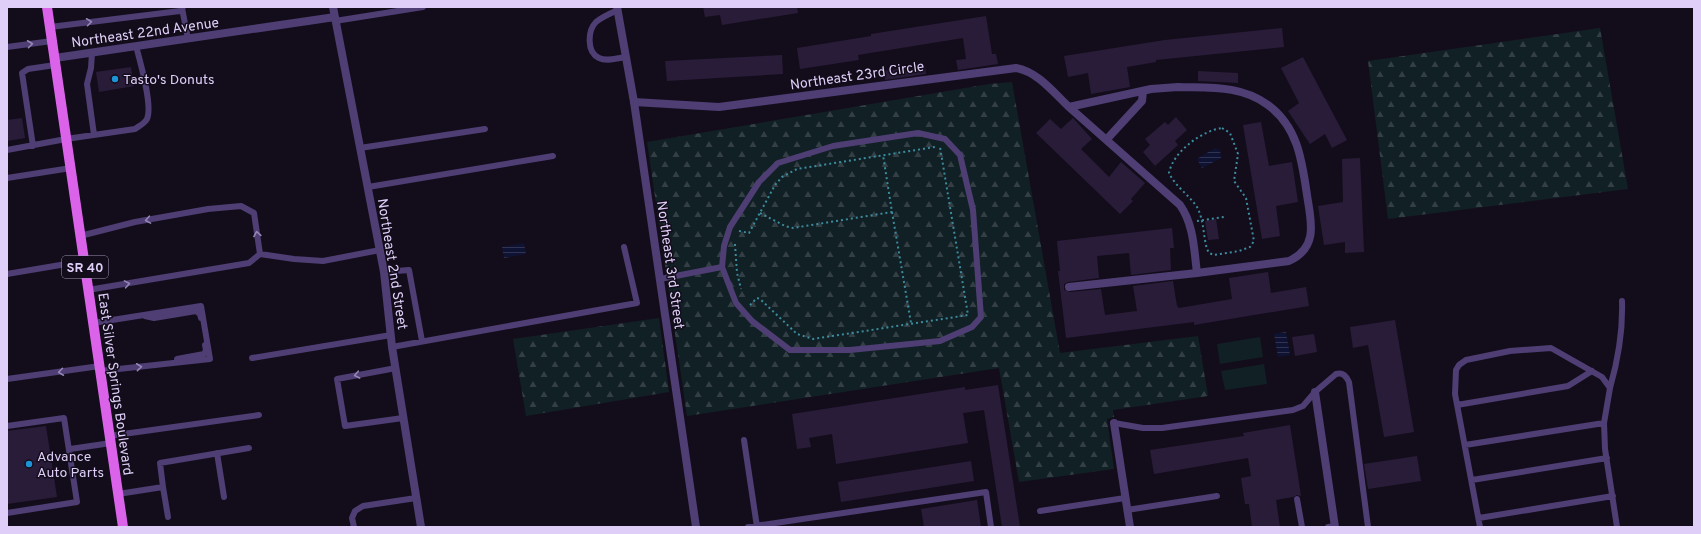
<svg xmlns="http://www.w3.org/2000/svg" width="1701" height="534" font-family="Overpass,sans-serif">
  <style>
    .forest { fill: url(#forest-firs) }
    .pitch { fill: #112024 }
    .water { fill: url(#water-rules) }
    .building { fill: #291c39 }
    .lines { fill: none; stroke-linecap: round; stroke-linejoin: round }
    .path { stroke: #3c8c9f; stroke-width: 2; stroke-dasharray: 2 3; stroke-linecap: butt }
    .service { stroke: #4e3e74; stroke-width: 6 }
    .minor { stroke: #4e3e74; stroke-width: 8 }
    .tertiary { stroke: #4e3e74; stroke-width: 8 }
    .primary { stroke: #da63ea; stroke-width: 10 }
    .oneway { stroke: #9686b6 }
    .poi-dot { fill: #1d94d6; stroke: #130d1b; stroke-width: 1.5 }
    .labels { text-anchor: middle; stroke-width: 3; stroke-linejoin: round; paint-order: stroke }
    .shield { fill: #130d1b; stroke: #a194b6; stroke-width: 1 }
    .shield-label { font-size: 13px; font-weight: bold; fill: #decef8 }
    .street-label { font-size: 14px; fill: #decef8; stroke: #130d1b }
    .poi-label { font-size: 14px; fill: #decef8; stroke: #130d1b; text-anchor: start }
  </style>
  <defs>
    <pattern id="forest-firs" width="22" height="20" patternUnits="userSpaceOnUse"><rect width="22" height="20" fill="#112024"/><path d="M5 1l3.5 6h-7zM16 11l3.5 6h-7z" fill="#333f45"/></pattern>
    <pattern id="water-rules" width="6" height="5" patternUnits="userSpaceOnUse"><rect width="6" height="5" fill="#0e1233"/><path d="M0 2.5h6" fill="none" stroke="#313351"/></pattern>
  </defs>
  <rect width="100%" height="100%" fill="#130d1b"/>
  <path class="forest" d="M1600,28L1628,189L1388,219L1368,61Z
    M1012,82L1060,353L1198,336L1208,396L1113,410L1114,417L1107,419L1114,469L1019,482L999,368L687,416L647,142L989,84Z
    M659,318L669,392L526,416L513,339Z"/>
  <path class="pitch" d="M1260,337L1263,357L1220,364L1217,344Z
    M1264,364L1267,384L1225,390L1221,371Z"/>
  <path class="water" d="M1215,148L1220,150L1221,158L1202,168L1197,159Z
    M524,243L526,254L504,258L502,247Z
    M1286,332L1290,355L1278,357L1274,334Z"/>
  <path class="building" d="M703,7H797L798,13L722,25L720,15L705,17Z
    M986,16L992,54H996L998,64L958,70L956,60L966,59L963,38L858,55L859,60L800,69L797,48L871,36V34Z
    M1282,28L1284,47L1156,60V62L1127,67L1130,87L1091,94L1088,73L1068,77L1064,56L1165,40Z
    M782,55L783,74L667,81L665,61Z
    M1303,57L1347,140L1332,148L1325,134L1310,144L1288,111L1299,103L1281,68Z
    M925,65L926,74L885,80L884,71Z
    M131,67L134,86L99,92L96,72Z
    M1198,71L1238,73V83L1198,81Z
    M1176,117L1187,130L1175,141L1178,145L1155,166L1143,152L1150,145L1145,139L1165,122L1168,125Z
    M22,118L25,138L7,141V120Z
    M1073,118L1092,139L1081,149L1109,177L1121,162L1145,183L1131,199L1133,201L1120,214L1036,133L1050,119L1061,129Z
    M1261,122L1269,166L1292,162L1298,202L1276,206L1280,236L1262,239L1243,125Z
    M1360,158L1364,252L1345,253V242L1324,245L1318,206L1343,202L1342,159Z
    M1216,219L1219,239L1208,240L1205,221Z
    M1172,228L1174,248H1170L1171,270L1131,275L1129,253L1097,256L1099,278L1068,282L1064,284V290L1070,292L1101,289L1105,315L1137,311L1133,286L1173,281L1177,306L1179,308L1232,299L1229,278L1268,272L1271,293L1306,287L1309,306L1194,325V322L1066,338L1058,271H1060L1057,241Z
    M1395,320L1414,432L1384,437L1368,345L1353,348L1350,327Z
    M1314,334L1317,352L1295,356L1292,337Z
    M998,385L1020,527H1002L984,410L963,413L968,443L836,464L832,434L809,438L811,447L797,449L792,414L965,387V390Z
    M1290,425L1301,496L1297,495L1293,497L1276,500L1280,527H1252L1249,504H1245L1241,478L1251,476L1248,458L1154,474L1150,450L1244,436L1243,433Z
    M46,426L57,497L7,504V431Z
    M1417,456L1421,481L1368,489L1364,464Z
    M971,461L974,481L841,502L838,482Z
    M977,500L981,527H924L921,509Z"/>
  <g class="lines">
    <path class="path" d="M1222,128L1230,133L1238,154L1234,181L1246,198L1254,241L1250,247L1239,251L1214,255L1209,253L1207,249C1203,235 1204,220 1197,207C1189,195 1175,186 1169,173C1173,152 1201,131 1222,128Z
      M892,212L911,323
      M760,213L785,226L793,228L892,212L883,155
      M1197,221L1224,217
      M739,231L749,233L775,185L782,177L797,169L935,147
      M735,244L737,273L741,289
      M750,305L757,298L760,299L797,334L813,339L968,315L940,147"/>
    <path class="service" d="M182,8L188,39
      M618,10C611,13 602,17 596,22C588,30 586,52 599,58C607,62 617,58 626,57
      M335,21L423,7
      M50,27L180,11L183,7
      M7,47L52,41
      M92,53L91,68L87,84L94,135
      M33,146L22,73L28,69L55,65
      M360,148L485,129
      M7,150L66,139L135,129C139,126 144,124 147,119C153,106 140,61 136,46
      M7,178L71,168
      M368,187L553,156
      M80,236L135,222L208,209L241,206L254,213L260,254L249,263L88,290
      M260,254L294,259L323,261L380,250
      M384,272L409,270L422,341
      M7,274L84,261
      M660,279L722,267L736,303L752,321L790,350H850L940,341L972,327L981,317L973,210L960,155L945,139L918,133L833,146L778,163L759,182L730,227L724,246L722,267
      M145,316L154,318L196,311L200,314L201,318
      M93,323L201,306L210,359L100,371
      M392,347L637,303L624,247
      M252,358L391,335
      M177,359L204,354L206,350L205,345
      M396,368L337,379L345,426L403,418
      M7,379L100,366
      M1610,388C1618,360 1623,330 1622,301
      M1457,405L1568,386L1592,371
      M1114,423L1143,428H1162L1293,410L1303,406L1315,392L1336,374C1343,372 1346,376 1349,382L1368,527
      M7,426L64,418L77,502L7,513
      M109,436L259,415
      M744,440L757,527
      M1465,445L1604,423
      M70,449L111,443
      M217,453L224,497
      M1472,480L1607,458
      M163,487L160,463L249,448
      M118,494L163,487L168,517
      M1297,499L1302,527
      M1127,510L1217,496
      M1040,511L1125,498
      M1479,518L1613,496
      M354,527L352,518L355,511L363,506L416,498
      M748,527L986,492L991,527
      M1328,527L1335,526
      M1480,527L1455,394L1456,370L1459,365L1466,360L1510,351L1551,348L1602,377L1610,388L1604,423L1605,449L1617,527"/>
    <path class="minor" d="M333,7L384,272L392,347L421,527
      M55,58L335,17
      M1178,87C1210,88 1241,85 1268,105C1298,127 1302,161 1307,195C1311,221 1319,247 1289,261L1197,273C1194,250 1194,225 1180,205L1069,107L1151,89Z
      M634,102L719,107L1016,68C1038,72 1053,92 1069,107
      M1107,139L1142,101L1143,91
      M1069,287L1197,273
      M1315,392L1335,527
      M1114,423L1130,527"/>
    <path class="tertiary" d="M617,7L634,102L696,527"/>
    <path class="primary" d="M47,7L123,527"/>
  </g>
  <defs><path id="oneway-chevron" d="M-2-3.5L2.5 0L-2 3.5" fill="none" stroke-width="1.6" stroke-linecap="round" stroke-linejoin="round"/></defs>
  <g class="oneway">
    <use href="#oneway-chevron" transform="translate(89 22) rotate(-7)"/>
    <use href="#oneway-chevron" transform="translate(30 44) rotate(-7)"/>
    <use href="#oneway-chevron" transform="translate(148 220) rotate(170)"/>
    <use href="#oneway-chevron" transform="translate(257 234) rotate(-99)"/>
    <use href="#oneway-chevron" transform="translate(127 284) rotate(-10)"/>
    <use href="#oneway-chevron" transform="translate(139 367) rotate(-6)"/>
    <use href="#oneway-chevron" transform="translate(61 372) rotate(172)"/>
    <use href="#oneway-chevron" transform="translate(357 375) rotate(169)"/>
  </g>
  <g class="poi-dot">
    <circle cx="115" cy="79" r="4"/>
    <circle cx="29" cy="464" r="4"/>
  </g>
  <g class="labels">
    <rect class="shield" x="62" y="256" width="46" height="22" rx="3"/>
    <g class="shield-label">
      <text x="85" y="272">SR 40</text>
    </g>
    <g class="street-label">
      <text transform="translate(145 32) rotate(-8)" y="5">Northeast 22nd Avenue</text>
      <text transform="translate(857 75) rotate(-8)" y="5">Northeast 23rd Circle</text>
      <text transform="translate(393 264) rotate(81)" y="5">Northeast 2nd Street</text>
      <text transform="translate(671 265) rotate(82)" y="5">Northeast 3rd Street</text>
      <text transform="translate(116 384) rotate(82)" y="5">East Silver Springs Boulevard</text>
    </g>
    <g class="poi-label">
      <text x="123" y="84">Tasto's Donuts</text>
      <text x="37" y="461">Advance<tspan x="37" dy="16">Auto Parts</tspan></text>
    </g>
  </g>
  <rect width="1701" height="534" fill="none" stroke="#decef8" stroke-width="16"/>
</svg>
